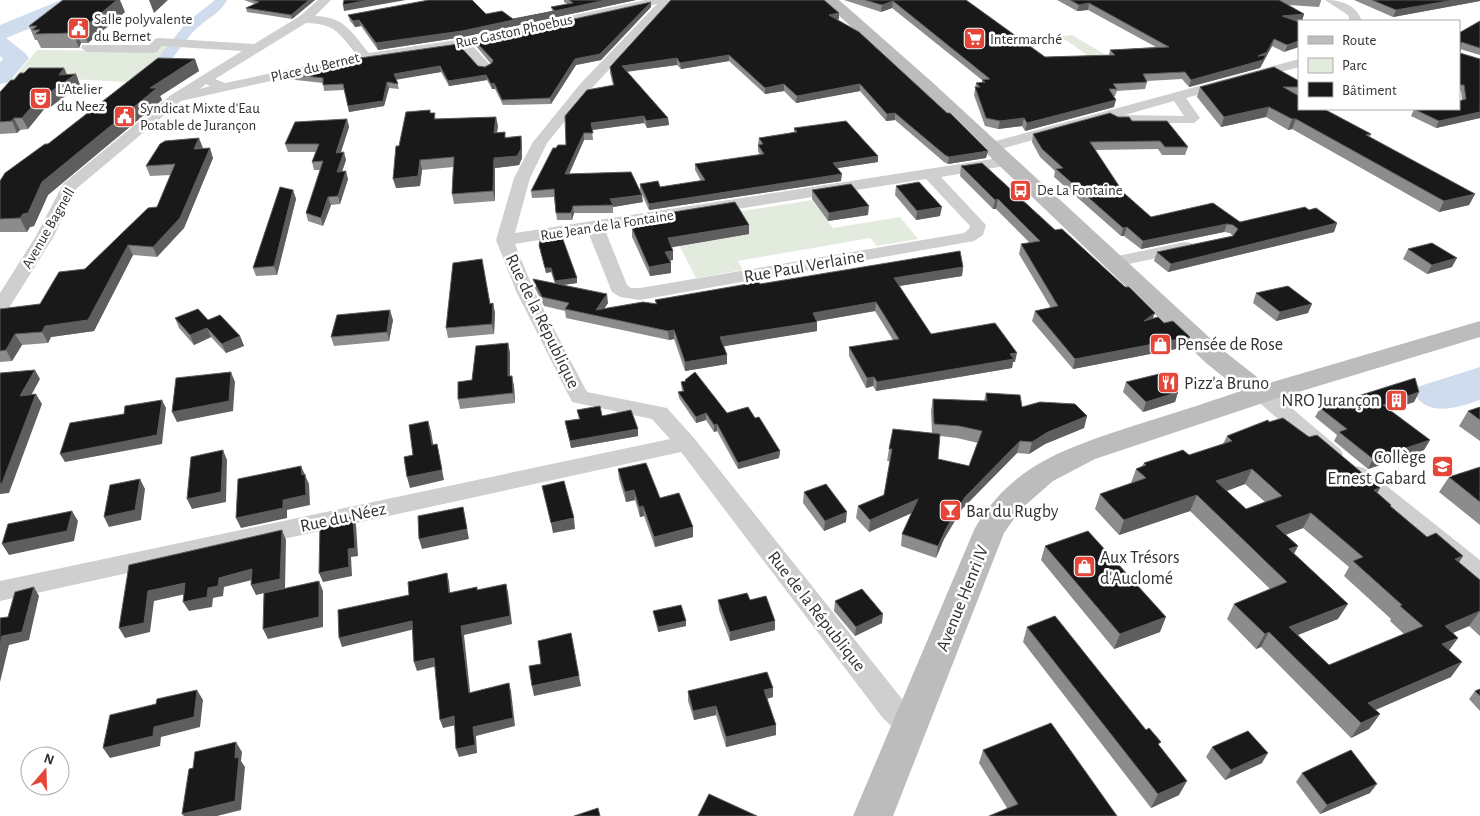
<svg xmlns="http://www.w3.org/2000/svg" width="1480" height="816" font-family="'Alegreya Sans',sans-serif">
  <style>
    .green { fill: #e3ebde }
    .water { fill: #cedced }
    .lines { fill: none; stroke-linecap: round; stroke-linejoin: round }
    .canal { fill: #cedced; fill-rule: evenodd }
    .river { fill: #cedced; fill-rule: evenodd }
    .street { fill: #cfcfcf; fill-rule: evenodd }
    .secondary { fill: #bcbcbc; fill-rule: evenodd }
    .wall { fill: #8c8c8c; fill-rule: evenodd }
    .shaded-wall { fill: #5e5e5e }
    .building { fill: #191919; stroke: #5e5e5e; fill-rule: evenodd }
    .labels { text-anchor: middle; stroke-width: 5; stroke-linejoin: round; paint-order: stroke }
    .far-poi-label { font-size: 15px; fill: #323232; stroke: #fff; text-anchor: start }
    .far-street-label { font-size: 15px; fill: #323232; stroke: #fff }
    .street-label { font-size: 18px; fill: #323232; stroke: #fff }
    .poi-label { font-size: 18px; fill: #323232; stroke: #fff; text-anchor: start }
  </style>
  <rect width="100%" height="100%" fill="#fff"/>
  <path class="green" d="M1072,35L1106,55L1091,58L1066,40L1060,41L1054,37Z
    M164,45H181L170,63L145,83L69,79L12,80L37,50L158,51Z
    M812,200L833,228L900,217L918,239L877,246L870,238L738,261L743,270L696,278L678,243L736,212Z"/>
  <path class="water" d="M1480,367V400C1458,407 1430,418 1414,394L1417,387Z"/>
  <g class="lines">
    <path class="canal" d="M215,0H227C221,13 206,19 196,29C182,42 158,86 137,81L135,78L137,75L158,58L186,23Z"/>
    <path class="river" d="M61,0H91L88,5L6,38L25,53L29,58L9,82L0,84V62L3,59L0,56V25Z"/>
    <path class="street" d="M318,0H331L315,16C345,17 351,32 369,53L463,39L645,0H674L591,89L547,143L530,178L515,233L1005,157L1010,159L1013,162L1010,165L941,177L986,225L983,235L974,241L640,300L620,297L612,292L588,232L515,244L534,291L587,392L667,408L694,438L902,699L919,716L923,725L919,734L909,738L899,734L882,717L681,452L0,601V581L670,439L652,419L572,402L516,291L496,240L514,178L533,142L581,83L657,4L472,45L492,67L485,71L480,70L460,47L347,64L181,101L76,189L54,236L9,308L7,312L0,314V293L36,236L63,184L171,95L242,51L162,46L157,52L152,53L87,52L81,48L82,45H149L155,39L159,38L254,44L300,16ZM306,23C337,24 338,33 357,55L225,83L215,79ZM206,84L210,86L200,89ZM926,179L970,226L969,229L964,233L640,288H631L627,285L605,230Z
      M1325,0C1342,0 1356,5 1362,21H1350L1348,15Z
      M1299,59V67L1186,98L1200,118L1194,123H1116L1111,122L1109,119L990,152L985,150L982,147L985,144ZM1174,101L1184,116L1125,115Z
      M1185,242L1191,243L1194,247L1191,251L1114,267L1108,266L1105,262L1108,258Z
      M1262,387L1269,389L1340,449L1343,454L1340,459L1332,462L1324,459L1255,399L1252,394L1255,389Z
      M1356,466L1364,468L1480,560V584L1471,581L1348,480L1345,474L1348,468Z"/>
    <path class="secondary" d="M822,0H839L931,81L1224,351L1266,384L1480,321V337L1272,400L1095,459L1053,481L1021,509L1004,533L893,816H853L974,530C1011,464 1069,447 1136,425C1171,414 1206,403 1241,391L1206,363L919,89Z"/>
  </g>
  <path class="wall" d="M244,0H315L292,19L247,12L246,8L255,4Z
    M564,0H636L463,37L378,50L361,26L355,27L350,21L348,15L486,14L513,19L552,11L551,7L567,4L564,2Z
    M844,0H966L1045,57L1109,55L1110,50L1156,47L1088,10L1077,11L1057,0H1321V1L1319,7L1289,5L1304,14L1302,21H1296L1284,52L1272,46L1260,68L1189,87L1182,79L1147,81V82L1145,89L1117,91L1115,96H1114V107L1025,131L1022,126L998,129L985,126L974,95L976,83H982V80L892,8L881,12Z
    M1354,0H1480V1L1393,17Z
    M651,2V7L601,60L576,65L551,104L503,105L495,89H492L487,80L449,86L441,72L396,79L399,89L389,88L384,106L349,112L344,90L324,91L323,83L287,79L286,74L478,66L485,67L491,64L476,46L475,41Z
    M125,12L88,43H81L79,48H41L37,40H35L29,26Z
    M839,13V19L837,20L988,151L986,158L948,164L944,162L895,120L886,121L860,91L796,103L784,91L765,94L729,61L681,69L677,65L627,72L668,118L669,125L647,128L644,123L592,130L593,140H584L569,174L643,202L613,207V213H574L572,220H557L554,197L532,198L531,191L556,148L566,145L613,85L610,73V67Z
    M1480,21V55L1460,49V53L1480,118L1436,128L1411,116L1414,109L1462,100L1461,91H1459V33Z
    M195,59L199,71L160,96L162,100L48,195L34,226L30,227L27,232H0V181L48,144Z
    M64,68L67,75L76,74L80,85L49,108H45L28,129L20,130L17,133L0,134V92L14,80Z
    M1299,81V109L1371,134L1370,137L1475,194L1469,205L1439,212L1292,129L1288,130L1266,117L1221,127L1197,97L1200,87Z
    M430,113L437,119L498,126L497,132L505,137L521,136L522,146V158L519,165L495,168V201L454,204L452,194L453,167L422,170L420,186L396,188L399,146Z
    M1118,117L1132,121L1188,147L1185,155H1162L1158,149L1095,150L1118,189L1151,217L1240,222L1309,210L1337,223L1334,232L1168,272L1154,261L1157,252L1233,236L1230,233L1224,232L1141,249L1124,236H1121L1054,177L1055,171L1040,157L1032,142L1033,134Z
    M347,119L349,127L341,152L346,160L342,172L348,179L340,204L331,205L323,226L308,221L306,213L320,170H314L312,162L316,152H288L285,144Z
    M794,128L878,162L837,168L841,181L649,210L640,190V184L660,187L701,181L695,170V164L760,155L758,151V145H759L758,144L759,138L794,132Z
    M203,148L213,158L184,228L157,257L133,255L94,331L51,337L48,343L22,345L12,361L0,362V309L40,304L85,269L157,207L171,175L150,176L146,166Z
    M961,166L1153,318L1190,337L1186,347L1073,369L1032,321L1035,311L1051,308L1019,254L1021,244L1030,243L996,209H993L960,176Z
    M896,186L940,216L916,220L895,195Z
    M293,190L296,199L277,275L256,276L253,268Z
    M812,190L868,215L828,221L812,199Z
    M655,215L749,225V234L671,247L673,260L669,261L671,273L650,276L632,237V228L656,224Z
    M539,245L577,278V283L562,285L608,303L604,309L656,304L655,300L760,284L963,267L962,276L899,286L931,334L1015,362H1013L1012,368L876,391L873,386L866,388L849,356V347L893,340L875,311L817,321V331L723,346L727,355V364L685,371L674,339L669,340L566,318L565,311L544,306L535,288L533,279L555,284L551,272L546,273Z
    M1408,249L1452,267L1427,274L1403,259Z
    M1256,293L1308,313L1276,321L1253,303Z
    M493,303L495,313L494,334L448,338L446,328L490,304Z
    M175,318L208,320L240,336L244,346L226,353L211,337L194,345L179,328Z
    M393,320L389,341L334,346L331,337Z
    M508,343L510,353V376L514,386L515,403L460,409L458,399L472,380Z
    M685,380L727,413L755,418L780,451L779,458L738,469L717,431L714,432L706,420L696,423L679,398L678,392L682,391L681,382L685,381Z
    M1126,382L1178,392L1175,402L1143,412L1123,392Z
    M1419,392L1414,402L1390,410L1430,440L1424,450L1368,469L1334,441L1337,435L1315,417L1320,408Z
    M986,393L1022,407L1087,416L1084,428L1045,444L1029,454L1017,453L962,509L944,539L936,558L901,546L902,534L912,513L869,532L856,518L858,506L884,495L890,461H887L889,449L932,433L931,411L933,399L984,401ZM940,436L957,438L978,443L969,466L938,459Z
    M1480,407V441L1459,426L1468,411Z
    M577,410L638,436L571,448L565,421L579,419Z
    M1269,422L1309,437L1380,488L1377,493L1391,506L1427,537L1463,556L1459,562L1480,580V636L1469,626L1453,633L1458,638L1449,650L1451,677L1375,710L1380,714L1369,729L1351,738L1261,647L1256,649L1227,619L1234,604L1270,589L1190,511L1119,535L1095,509L1100,494L1131,483L1136,469L1142,466L1144,463L1189,455L1223,444L1227,436ZM1245,484L1265,502L1246,509L1227,491ZM1303,528L1349,567L1344,576L1391,619L1390,621L1404,634L1329,665L1298,635L1338,619L1294,554L1298,546L1286,535Z
    M1480,467V525L1439,492L1449,477Z
    M618,469L660,498L693,527V537L655,547L644,516L640,517L635,500L626,502L619,479Z
    M804,492L846,522L824,531L803,503Z
    M1045,546L1160,632L1114,649L1041,560Z
    M718,600H750L775,630L730,641L719,610Z
    M835,601L882,623L855,636L834,611Z
    M653,611L686,626L658,632L654,616Z
    M1027,627L1146,730L1159,746L1179,795L1151,808L1023,642Z
    M773,688V697L767,699L776,725V735L726,747L716,715L694,720L688,701V691Z
    M1480,689V711L1469,699L1475,691Z
    M1212,747L1262,763L1225,780L1206,757Z
    M983,750L1117,816L1007,808L979,763Z
    M1302,773L1370,793L1320,814L1296,782Z"/>
  <path class="shaded-wall" d="M117,0H120L125,12L88,43L82,29Z
    M149,0H168L154,13Z
    M309,0H315L292,19L291,15Z
    M369,0H406L344,11L343,5Z
    M606,0H636L463,37L378,50L376,43L462,31Z
    M1454,0H1480V1L1393,17L1396,10Z
    M893,1L892,8L881,12L882,5Z
    M651,2V7L601,60L576,65L551,104L550,98L575,59Z
    M1089,3L1088,10L1077,11L1079,5Z
    M839,13V19L829,22V15Z
    M1304,14L1302,21L1279,23L1282,16Z
    M359,20L361,26L355,27L353,21Z
    M75,29L81,43L79,48L73,33Z
    M1274,39L1272,46L1260,68L1189,87L1191,80L1258,56Z
    M1299,41V47L1284,52L1287,45Z
    M729,55V61L681,69L680,63Z
    M677,58V65L622,72V66Z
    M195,59L199,71L160,96L162,100L48,195L34,226L30,227L27,232L20,218L42,182L150,88Z
    M440,66L441,72L395,80L394,74Z
    M64,68L69,79L76,74L80,85L49,108L43,97Z
    M486,75L487,80L449,86L448,81Z
    M387,82L389,88L384,106L349,112L348,106Z
    M494,83L495,89H492L491,84Z
    M784,84V91L765,94V88Z
    M860,84V91L796,103L797,96Z
    M40,97L45,108L28,129L22,118Z
    M1116,100L1114,107L1025,131L1027,123Z
    M1269,107L1266,117L1221,127L1224,117Z
    M1480,112V118L1436,128L1439,121Z
    M895,113V120L886,121L887,114Z
    M644,116V123L592,130L591,123Z
    M496,117L498,126L495,142L494,133Z
    M14,118L20,130L17,133L12,121Z
    M668,118L669,125L647,128L646,121Z
    M1024,118L1022,126L998,129L1000,121Z
    M347,119L349,127L338,161L336,153Z
    M1292,119H1296L1292,129L1288,130Z
    M584,133V140L566,181L565,174Z
    M521,136L522,146V158L519,165L495,168V201L493,191L494,158Z
    M199,138L203,148L194,149Z
    M210,148L213,158L184,228L157,257L153,247Z
    M988,151L986,158L948,164L949,157Z
    M344,152L346,160L339,180L337,172Z
    M878,156V162L832,169L833,163Z
    M420,160L422,170L420,186L396,188L393,179Z
    M346,171L348,179L340,204L338,196Z
    M842,174L841,181L649,210V204Z
    M293,190L296,199L277,275L274,266Z
    M1475,194L1469,205L1439,212L1444,201Z
    M642,195L643,202L613,207L610,199Z
    M328,197L331,205L323,226L321,218Z
    M998,199L996,209H993L995,200Z
    M573,206L574,213L572,220L571,213Z
    M869,206L868,215L828,221L829,213Z
    M942,207L940,216L916,220L917,211Z
    M1337,223L1334,232L1168,272L1171,264Z
    M1227,224L1224,232L1141,249L1143,241Z
    M749,225V234L668,248V238Z
    M1127,227L1124,236H1121L1123,228Z
    M128,245L133,255L94,331L51,337L48,343L42,332L45,326Z
    M673,251V260L666,261L665,252Z
    M1457,258L1452,267L1427,274L1432,265Z
    M671,263V273L650,276L649,267Z
    M963,267L962,276L893,287L894,278Z
    M545,268H551V272L546,273Z
    M577,278V283L556,286L555,281Z
    M607,294L608,303L599,316L596,310Z
    M876,302L875,311L812,322L813,313Z
    M493,303L495,313L494,334L492,324Z
    M1312,304L1308,313L1276,321L1280,312Z
    M390,310L393,320L389,341L387,332Z
    M1155,313L1151,323L1144,321Z
    M817,322V331L720,347V337Z
    M207,328L211,337L194,345L190,335Z
    M674,330V339L669,340L668,331Z
    M15,334L22,345L12,361L6,350Z
    M240,336L244,346L226,353L222,344Z
    M1190,337L1186,347L1073,369L1075,359Z
    M508,343L510,353V386L508,376Z
    M1017,353L1015,362H1013L1012,368L876,391L877,382Z
    M727,355V364L685,371V362Z
    M35,370L40,379L26,405L20,396Z
    M231,372L235,382L233,411L177,422L172,412Z
    M512,376L514,386L515,403L513,393Z
    M874,377L873,386L866,388L867,378Z
    M1178,392L1175,402L1143,412L1146,402Z
    M1419,392L1414,402L1378,414L1383,405Z
    M36,394L42,404L9,493L0,494V484Z
    M162,400L166,408L162,444L65,462L60,454Z
    M706,413V420L696,423V417Z
    M1087,416L1084,428L1045,444L1029,454L1032,442L1048,432Z
    M428,421L431,431L435,455L432,445Z
    M717,424V431L714,432V425Z
    M638,429V436L571,448L570,441Z
    M1430,440L1424,450L1368,469L1373,459Z
    M1020,441L1017,453L962,509L944,539L936,558L938,546L947,527L965,497Z
    M437,444L444,480L410,488L407,477Z
    M223,450L227,460L226,502L192,509L187,499Z
    M780,451L779,458L738,469V463Z
    M301,466L309,484L310,505L287,510V518L241,528L236,518L283,500L302,475Z
    M1252,469L1245,484L1210,497L1216,481Z
    M140,479L145,489L141,520L109,527L104,517Z
    M1380,488L1372,503L1374,490Z
    M634,490L635,500L626,502L625,492Z
    M1197,495L1190,511L1119,535L1124,520Z
    M918,499L916,511L869,532L870,520Z
    M643,506L644,516L640,517L639,507Z
    M463,507L469,539L422,549L419,539Z
    M72,511L78,521L74,541L9,555L2,544Z
    M847,512L846,522L824,531L825,521Z
    M1311,513L1303,528L1269,541L1276,526Z
    M353,517L356,525L358,556L351,557L352,576L323,582L319,573L348,549Z
    M574,518L575,529L553,533L551,523Z
    M693,527V537L655,547L654,537Z
    M282,530L286,540L285,588L256,595L251,585Z
    M1298,546L1290,561L1289,549Z
    M1463,556L1453,571L1455,559Z
    M252,569L256,579L224,587L223,596L213,598L212,607L189,611L183,602L208,588L219,578Z
    M447,573L449,582L451,602L449,593Z
    M319,581L323,591V627L268,639L263,629Z
    M185,583L190,593L154,601L150,632L125,638L119,628L148,591Z
    M506,584L508,592L512,624L464,635L471,701L469,693L461,626Z
    M34,587L39,596L29,640L9,645L0,682V646L2,636Z
    M1348,604L1338,619L1280,642L1289,627Z
    M1480,611L1469,626L1434,641L1445,626Z
    M883,614L882,623L855,636L856,627Z
    M1166,617L1160,632L1114,649L1120,634Z
    M412,621L415,629L342,647L339,638Z
    M686,621V626L658,632V627Z
    M775,621V630L730,641V632Z
    M1269,632L1261,647L1256,649L1265,634Z
    M1458,638L1447,653L1442,644Z
    M434,658L437,666L417,671L414,662Z
    M1462,662L1451,677L1357,718L1368,703Z
    M579,676L581,686L534,696L532,686Z
    M509,683L511,691L515,726L476,736L477,753L459,757L456,749Z
    M773,688V697L764,699V690Z
    M197,690L203,700L200,727L161,737L160,746L110,758L103,748L154,727Z
    M716,706V715L694,720L693,711Z
    M1380,714L1369,729L1351,738L1361,723Z
    M454,716L456,725L443,728L440,720Z
    M776,725V735L726,747V737Z
    M236,742L242,752L241,761L245,767L241,810L217,816H184L182,814L235,758Z
    M1268,753L1262,763L1225,780L1231,770Z
    M1187,781L1179,795L1151,808L1158,794Z
    M1377,784L1370,793L1320,814L1327,805Z"/>
  <path class="building" d="M63,0H117L82,29H75L73,33L35,34L40,30H32L37,26H29Z
    M253,0H309L291,15L246,8L259,2Z
    M344,0H369L343,5Z
    M429,0H472L486,14L502,11L513,19L555,11L551,7L573,3L569,0H606L462,31L376,43L359,20L353,21L348,15Z
    M671,0H824L839,13L829,15L859,32L947,113H950L988,151L949,157L945,155L895,113L887,114L860,84L797,96L784,84L765,88L729,55L680,63L677,58L622,66L668,118L646,121L644,116L591,123L593,133H584L565,174L631,172L642,195L610,199L613,205L573,206L571,213H556L554,189L531,191L553,148H556L558,145H566L565,116L587,90L614,85L610,67Z
    M865,0H966L1045,57L1115,55L1110,50L1169,47L1089,3L1079,5L1070,0H1279L1304,14L1282,16L1299,22V41L1287,45L1274,39L1267,52L1258,56L1266,55L1263,60L1191,80L1185,72L1143,74L1147,82L1113,84L1117,89H1109L1116,100L1027,123L1024,118L1000,121L986,118L975,87H980L976,83L985,82L982,80L990,79L893,1L882,5Z
    M1372,0H1454L1396,10Z
    M651,2L600,54L575,59L550,98L502,100L494,83L491,84L486,75L448,81L440,66L394,74L398,84L387,82L383,101L348,106L343,84L323,85V78L286,74L346,60L458,44L478,66L485,67L492,63L493,60L475,41Z
    M1480,21V48L1461,42L1460,53L1480,59V112L1439,121L1414,109H1459V101L1466,99L1464,85H1459V33Z
    M158,58L195,59L150,88H157L42,182L28,213L23,214L20,218L0,219V181L5,173L45,144H48Z
    M1274,67L1299,81V87H1283L1299,96V109H1324L1371,134L1366,135L1475,194L1444,201L1296,119H1292L1269,107L1224,117L1200,87Z
    M29,68H64L59,75L76,74L43,97H40L22,118H14L12,121L0,122V92L11,80H14L20,73H24Z
    M430,110V113H435L434,119L496,117L494,133L505,132V138L521,136V149L517,156L494,158L493,191L452,194L454,157L420,160L418,176L393,179L396,146H399L406,112Z
    M1110,113L1118,117H1129L1132,121H1167L1188,147H1165L1160,141L1090,142L1119,186H1116L1151,217L1213,203L1240,222L1305,207L1309,210L1316,208L1337,223L1171,264L1157,252L1233,236L1238,229L1233,225L1227,224L1143,241L1127,227L1123,228L1056,169L1063,168L1042,149L1033,134Z
    M347,119L336,153L344,152L337,172L346,171L338,196L328,197L321,218L306,213L323,161L312,162L319,144H285L295,122Z
    M846,121L878,156L833,163L842,174L649,204L640,184L658,181L660,187L705,180L695,164L764,154L758,145L763,144L759,138L797,132L794,128Z
    M199,138L194,149L210,148L180,218L153,247L128,245L88,320L45,326L42,332L15,334L6,350L0,351V309L40,304L59,272L85,269L148,208L157,207L175,164L146,166L160,144L165,141Z
    M982,163L1055,230L1062,229L1125,287H1129L1155,313L1144,321L1158,317L1164,323L1173,321L1190,337L1075,359L1035,311L1058,306L1021,244L1040,241L998,199L995,200L961,166Z
    M919,182L942,207L917,211L896,186Z
    M851,184L869,206L829,213L812,190Z
    M280,187L293,190L274,266L253,268Z
    M735,202L749,225L668,238L673,251L665,252L671,263L649,267L632,228L660,223L655,215Z
    M561,234L577,278L555,281L551,268H545L539,245L541,237Z
    M1432,243L1457,258L1432,265L1408,249Z
    M960,251L963,267L894,278L931,334L995,323L1017,353L1010,354L1014,359L877,382L874,377L867,378L849,347L899,339L876,302L813,313L817,322L720,337L727,355L685,362L674,330L668,331L565,309L569,303L542,297L533,279L607,294L596,310L643,302L657,304L655,300L759,282L760,284Z
    M482,259L490,304L493,303L492,324L446,328L453,263Z
    M1288,286L1312,304L1280,312L1256,293Z
    M198,309L208,320L220,315L240,336L222,344L207,328L190,335L175,318Z
    M390,310L387,332L331,337L337,315Z
    M508,343V376H512L513,393L458,399V382L472,380L476,346Z
    M35,370L20,396L36,394L2,483L0,484V373Z
    M231,372L229,401L172,412L176,378Z
    M695,372L727,413L748,407L755,418L759,417L780,451L738,463L717,424L714,425L706,413L696,417L678,392L684,391L681,382L686,381L685,380Z
    M1159,374L1178,392L1146,402L1126,382Z
    M1415,378L1419,392L1383,405L1430,440L1373,459L1339,432L1347,429L1320,408Z
    M986,393L1020,395L1022,407L1040,402L1075,404L1087,416L1048,432L1032,442L1020,441L965,497L947,527L938,546L902,534L918,499L870,520L858,506L884,495L892,449H889L893,429L940,434L938,459L969,466L982,431L959,426L934,424L933,399L987,401Z
    M162,400L157,435L60,454L70,423L124,414L125,406Z
    M600,406L602,416L631,410L638,429L570,441L565,421L580,419L577,410Z
    M1480,407V420L1468,411Z
    M1283,418L1309,437L1317,435L1380,488L1374,490L1391,505L1390,506L1427,537L1436,533L1463,556L1455,559L1480,580V611L1445,626L1458,638L1442,644L1462,662L1368,703L1380,714L1361,723L1269,632L1265,634L1234,604L1287,582L1197,495L1124,520L1100,494L1146,478L1136,469L1146,465L1144,463L1183,450L1189,455L1232,441L1227,436L1268,420L1269,422ZM1252,469L1282,496L1246,509L1216,481ZM1311,513L1363,557L1353,561L1402,605L1400,606L1423,626L1329,665L1289,627L1348,604L1289,549L1298,546L1276,526Z
    M428,421L432,445L437,444L442,470L407,477L404,457L413,455L409,425Z
    M223,450L221,492L187,499L191,457Z
    M646,463L660,498L679,493L693,527L654,537L643,506L639,507L634,490L625,492L618,469Z
    M301,466L302,475L305,474L306,495L283,500V508L236,518L238,479Z
    M1480,467V502L1449,477Z
    M140,479L135,510L104,517L110,485Z
    M564,481L574,518L551,523L542,486Z
    M826,484L847,512L825,521L804,492Z
    M463,507L467,529L419,539L418,516Z
    M72,511L67,531L2,544L8,524Z
    M353,517L355,548L348,549L349,567L319,573L320,524Z
    M282,530L280,579L251,585L252,569L219,578L218,586L208,588L207,597L183,602L185,583L148,591L144,623L119,628L129,565Z
    M1088,531L1166,617L1120,634L1045,546Z
    M447,573L449,593L477,587V590L506,584L510,616L461,626L469,693L509,683L513,718L473,727L475,745L456,749L454,716L440,720L434,658L414,662L412,621L339,638L338,610L409,595L408,582Z
    M319,581V617L263,629L264,593Z
    M34,587L22,632L2,636L0,646V618L8,617L15,592Z
    M862,589L883,614L856,627L835,601Z
    M747,593L750,600L766,596L775,621L730,632L718,600Z
    M681,605L686,621L658,627L653,611Z
    M1055,616L1146,730L1149,728L1161,742L1158,744L1187,781L1158,794L1027,627Z
    M571,633L579,676L532,686L529,666L541,664L538,641Z
    M767,672L773,688L764,690L776,725L726,737L716,706L693,711L688,691Z
    M1480,689V696L1475,691Z
    M197,690L194,717L154,727L153,736L103,748L110,715L156,704L157,699Z
    M1051,723L1117,816H989L1018,804L983,750Z
    M1248,731L1268,753L1231,770L1212,747Z
    M236,742L235,758L239,757L235,801L182,814L189,769L193,768L195,752Z
    M1351,750L1377,784L1327,805L1302,773Z
    M709,794L757,816H698Z
    M598,808L600,816H574Z"/>
  <defs>
    <symbol id="civic-square" viewBox="-11 -11 22 22"><rect x="-9" y="-9" width="18" height="18" rx="4" fill="#e54638" stroke="#fff"/><path d="M-.6-6.5H3V-4.5H.6V-3L4-1V1h2V6H-6V1h2V-1L-.6-3ZM-1.2 2.5V6h2.4V2.5Z" fill="#fff"/></symbol>
    <symbol id="supermarket-square" viewBox="-11 -11 22 22"><rect x="-9" y="-9" width="18" height="18" rx="4" fill="#e54638" stroke="#fff"/><path d="M-6-5.5h2.5l.6 2H6L4.5 2H-2.5L-4.4-4H-6ZM-1.5 3.2a1.3 1.3 0 1 0 .1 0ZM3 3.2a1.3 1.3 0 1 0 .1 0Z" fill="#fff"/></symbol>
    <symbol id="theatre-square" viewBox="-11 -11 22 22"><rect x="-9" y="-9" width="18" height="18" rx="4" fill="#e54638" stroke="#fff"/><path d="M-5-5.5Q0-4 5-5.5V0Q5 5 0 6Q-5 5-5 0ZM-3.3-2.5H-1v1.5H-3.3ZM1-2.5H3.3v1.5H1ZM-2.8 1Q0 5.5 2.8 1Z" fill="#fff"/></symbol>
    <symbol id="bus-square" viewBox="-11 -11 22 22"><rect x="-9" y="-9" width="18" height="18" rx="4" fill="#e54638" stroke="#fff"/><path d="M-5-6H5V4H4V6H2V4H-2V6H-4V4H-5ZM-3.5-4V0h7V-4ZM-3.5 1.2v1.5H-2V1.2ZM2 1.2v1.5H3.5V1.2Z" fill="#fff"/></symbol>
    <symbol id="shop-square" viewBox="-11 -11 22 22"><rect x="-9" y="-9" width="18" height="18" rx="4" fill="#e54638" stroke="#fff"/><path d="M-5-2.5h2.3a2.7 3.5 0 0 1 5.4 0H5L5.5 6h-11ZM-1.5-2.5h3a1.5 2.3 0 0 0-3 0Z" fill="#fff"/></symbol>
    <symbol id="restaurant-square" viewBox="-11 -11 22 22"><rect x="-9" y="-9" width="18" height="18" rx="4" fill="#e54638" stroke="#fff"/><path d="M-5-6h1v4h1v-4h1v4h1v-4h1v5L-1.5 .5V6h-2V.5L-5-1ZM5-6V6H3V1.5H1.5Q1.5-4 5-6Z" fill="#fff"/></symbol>
    <symbol id="building-square" viewBox="-11 -11 22 22"><rect x="-9" y="-9" width="18" height="18" rx="4" fill="#e54638" stroke="#fff"/><path d="M-4-6H4V6H1V3H-1V6H-4ZM-2.5-4.3h1.7v1.8h-1.7ZM.8-4.3h1.7v1.8H.8ZM-2.5-1h1.7V.8h-1.7ZM.8-1h1.7V.8H.8Z" fill="#fff"/></symbol>
    <symbol id="school-square" viewBox="-11 -11 22 22"><rect x="-9" y="-9" width="18" height="18" rx="4" fill="#e54638" stroke="#fff"/><path d="M0-5L7-2L0 1L-7-2ZM-4 1L0 2.5L4 1V4Q0 6-4 4Z" fill="#fff"/></symbol>
    <symbol id="bar-square" viewBox="-11 -11 22 22"><rect x="-9" y="-9" width="18" height="18" rx="4" fill="#e54638" stroke="#fff"/><path d="M-6-5H6L.8 .8V4.5H3.5V6h-7V4.5H-.8V.8Z" fill="#fff"/></symbol>
  </defs>
  <g fill-rule="evenodd">
    <use href="#civic-square" x="66" y="16" width="25" height="25"/>
    <use href="#supermarket-square" x="962" y="26" width="25" height="25"/>
    <use href="#theatre-square" x="28" y="86" width="25" height="25"/>
    <use href="#civic-square" x="112" y="104" width="25" height="25"/>
    <use href="#bus-square" x="1008" y="178" width="25" height="25"/>
    <use href="#shop-square" x="1148" y="332" width="25" height="25"/>
    <use href="#restaurant-square" x="1156" y="370" width="25" height="25"/>
    <use href="#building-square" x="1384" y="388" width="25" height="25"/>
    <use href="#school-square" x="1430" y="454" width="25" height="25"/>
    <use href="#bar-square" x="938" y="498" width="25" height="25"/>
    <use href="#shop-square" x="1072" y="554" width="25" height="25"/>
  </g>
  <g class="labels">
    <g class="far-poi-label">
      <text x="94" y="24">Salle polyvalente<tspan x="94" dy="17">du Bernet</tspan></text>
      <text x="990" y="44">Intermarché</text>
      <text x="57" y="94">L'Atelier<tspan x="57" dy="17">du Neez</tspan></text>
      <text x="140" y="113">Syndicat Mixte d'Eau<tspan x="140" dy="17">Potable de Jurançon</tspan></text>
      <text x="1037" y="195">De La Fontaine</text>
    </g>
    <g class="far-street-label">
      <text transform="translate(514 31) rotate(-12)" y="5">Rue Gaston Phoebus</text>
      <text transform="translate(315 67) rotate(-13)" y="5">Place du Bernet</text>
      <text transform="translate(607 225) rotate(-9)" y="5">Rue Jean de la Fontaine</text>
      <text transform="translate(48 228) rotate(-60)" y="5">Avenue Bagnell</text>
    </g>
    <g class="street-label">
      <text transform="translate(804 266) rotate(-10)" y="6">Rue Paul Verlaine</text>
      <text transform="translate(543 321) rotate(64)" y="6">Rue de la République</text>
      <text transform="translate(343 517) rotate(-12)" y="6">Rue du Néez</text>
      <text transform="translate(962 598) rotate(-68)" y="6">Avenue Henri IV</text>
      <text transform="translate(817 611) rotate(52)" y="6">Rue de la République</text>
    </g>
    <g class="poi-label">
      <text x="1177" y="350">Pensée de Rose</text>
      <text x="1184" y="389">Pizz'a Bruno</text>
      <text x="1380" y="406" text-anchor="end">NRO Jurançon</text>
      <text x="1426" y="463" text-anchor="end">Collège<tspan x="1426" dy="21">Ernest Gabard</tspan></text>
      <text x="966" y="517">Bar du Rugby</text>
      <text x="1100" y="563">Aux Trésors<tspan x="1100" dy="21">d'Auclomé</tspan></text>
    </g>
  </g>
  <rect x="1298" y="20" width="162" height="90" fill="#ffffff" stroke="#adadad"/>
  <rect x="1308" y="36" width="25" height="8" fill="#bcbcbc" stroke="#adadad"/>
  <text x="1342" y="45" font-size="15" fill="#323232">Route</text>
  <rect x="1308" y="58" width="25" height="15" fill="#e3ebde" stroke="#adadad"/>
  <text x="1342" y="70" font-size="15" fill="#323232">Parc</text>
  <rect x="1308" y="82" width="25" height="15" fill="#191919" stroke="#adadad"/>
  <text x="1342" y="95" font-size="15" fill="#323232">Bâtiment</text>
  <g transform="translate(45 771) rotate(19)"><circle r="24" fill="#ffffff" stroke="#adadad"/>
  <path d="M0-4L9 19L0 12L-9 19Z" fill="#e54638"/>
  <text y="-8" font-size="14" font-weight="bold" text-anchor="middle" fill="#323232">N</text>
  </g>
</svg>
